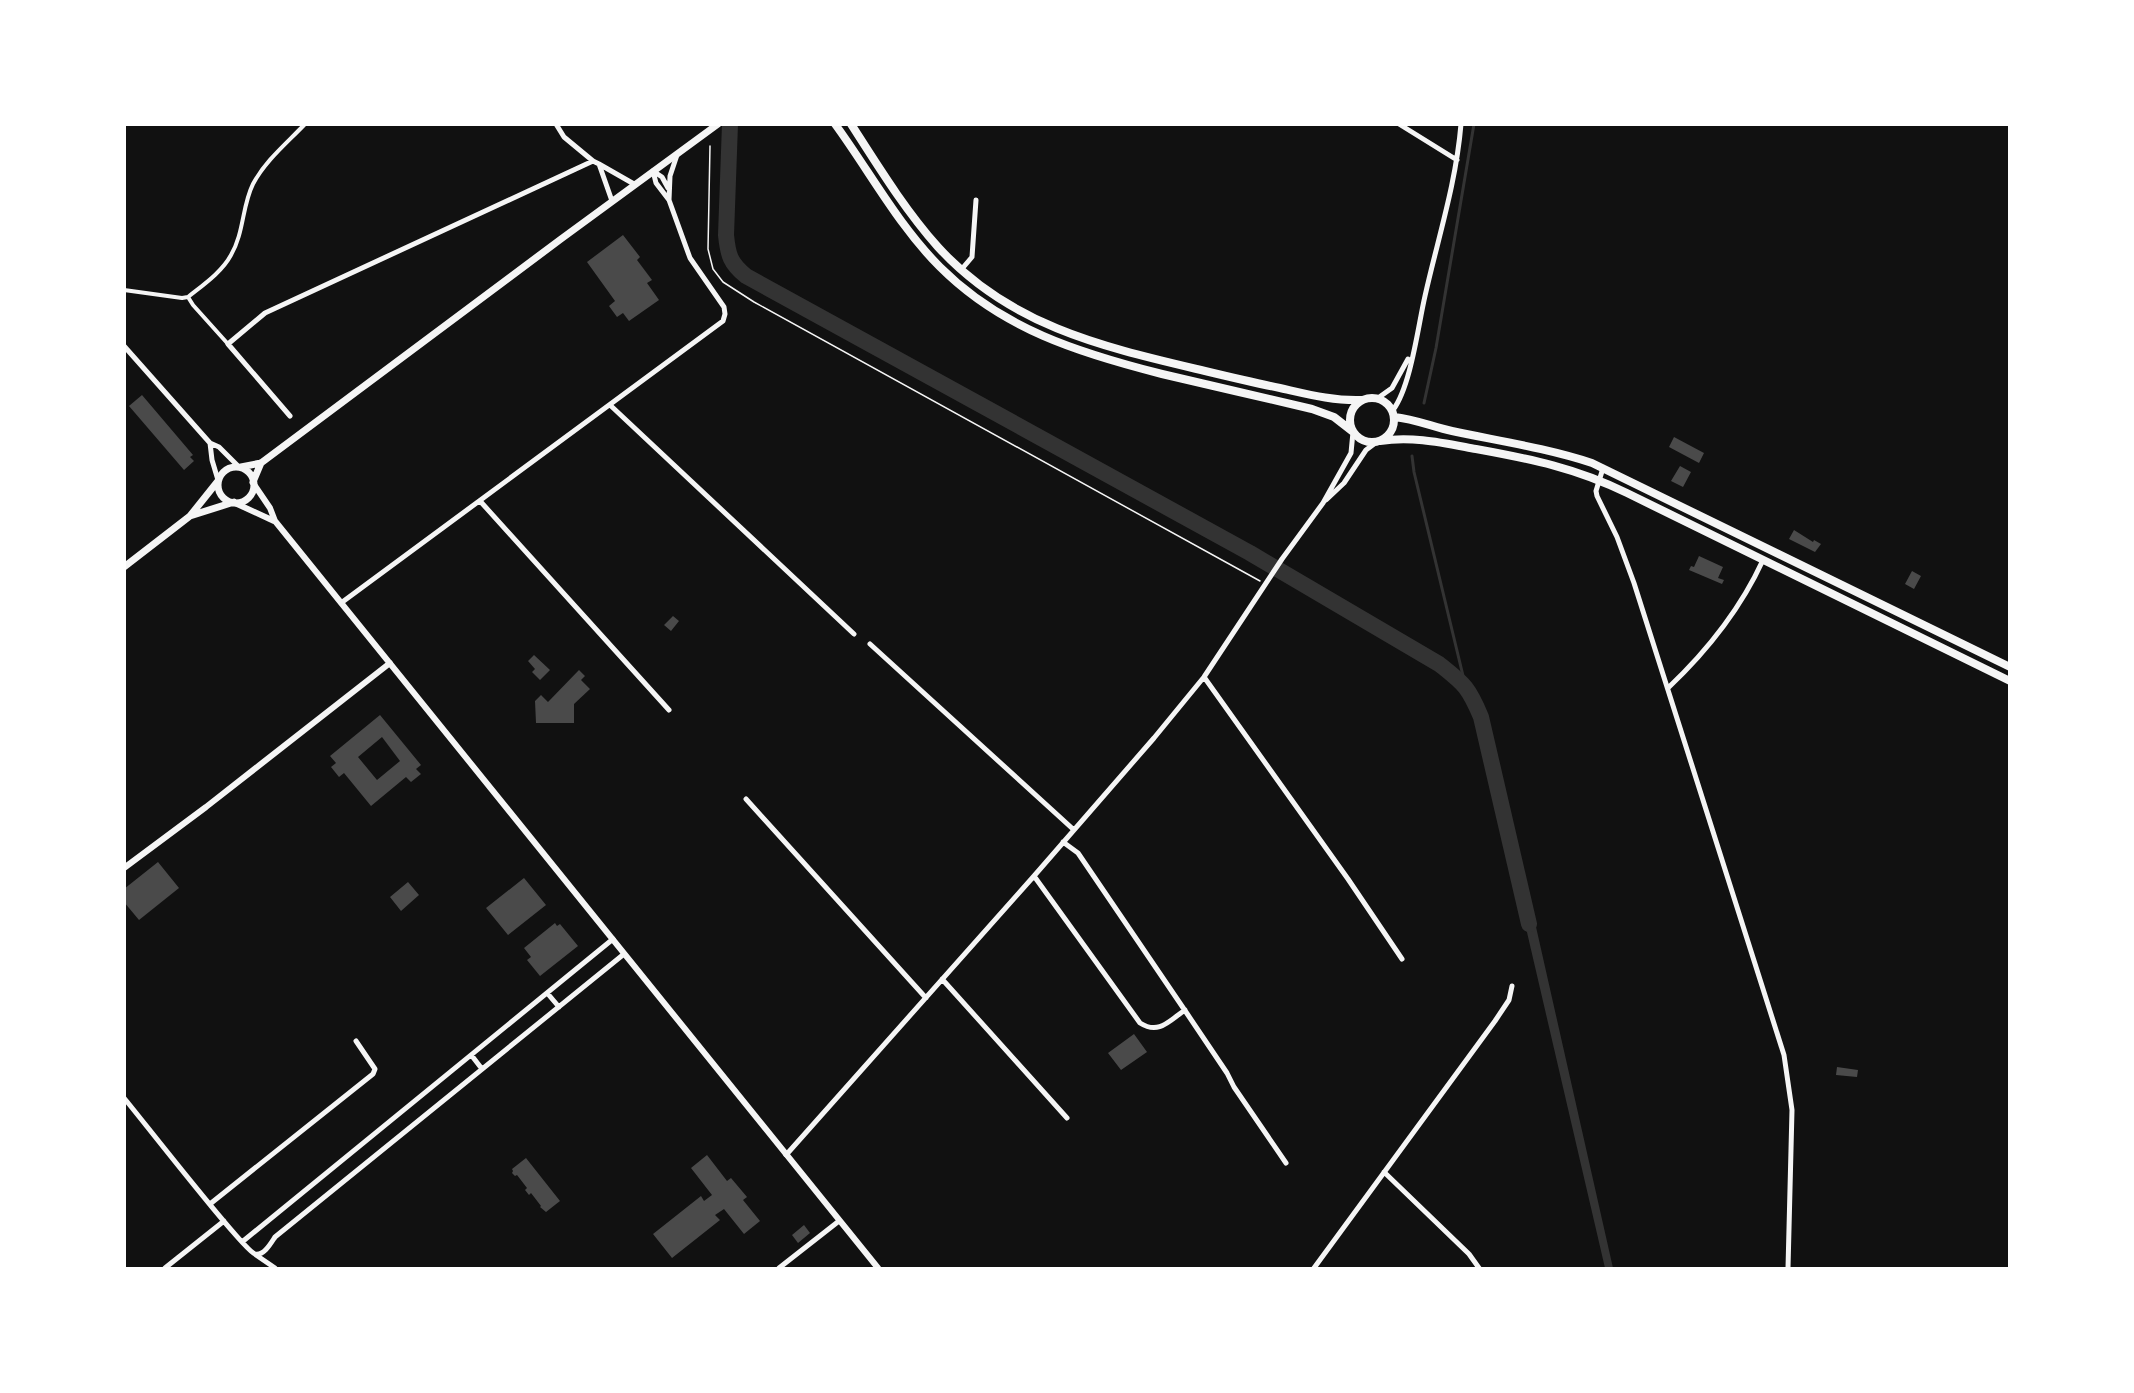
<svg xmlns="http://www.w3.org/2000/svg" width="2134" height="1393" font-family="Overpass,sans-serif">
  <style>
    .water { fill: #333 }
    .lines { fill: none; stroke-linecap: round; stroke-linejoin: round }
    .stream { stroke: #333; stroke-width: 3 }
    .river { stroke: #333; stroke-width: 16 }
    .building { fill: #4a4a4a; fill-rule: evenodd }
    .path { stroke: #f5f5f5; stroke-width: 1.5 }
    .pedestrian { stroke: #f5f5f5; stroke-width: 4 }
    .minor { stroke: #f5f5f5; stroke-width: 5 }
    .tertiary { stroke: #f5f5f5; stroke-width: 6 }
    .secondary { stroke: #f5f5f5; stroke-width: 7 }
    .primary { stroke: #f5f5f5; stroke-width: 8 }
  </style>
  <rect width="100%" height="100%" fill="#111"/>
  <path class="water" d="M1529,902L1534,918L1613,1268H1605L1526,928L1523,921L1520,905Z"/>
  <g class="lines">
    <path class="stream" d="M1424,403L1436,348L1474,124
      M1412,456L1414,472L1465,684"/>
    <path class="river" d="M730,124L726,235C728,255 730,263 746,276L1250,553L1439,664C1464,684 1468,686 1481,717L1529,924"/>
  </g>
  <path class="building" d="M623,235L640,257L637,260L652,280L647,283L659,300L629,321L623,313L617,317L609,306L615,301L587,262Z
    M142,395L193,455L190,457L194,461L184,470L129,406Z
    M1674,437L1704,453L1699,463L1669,447Z
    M1680,466L1691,472L1683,487L1671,481Z
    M1794,530L1813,542L1814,540L1821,544L1815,552L1789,539Z
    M1699,556L1723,567L1718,578L1724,580L1722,584L1689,570L1691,566L1694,567Z
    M1912,571L1921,576L1914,589L1905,584Z
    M673,616L679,621L671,631L664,625Z
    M534,655L550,670L540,680L532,672L535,669L528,661Z
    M579,670L585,676L581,680L590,689L574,704V723H536L535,701L541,695L548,702Z
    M380,715L421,765L416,769L421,774L411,782L406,777L371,806L344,773L339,777L331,767L336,763L330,756ZM382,737L400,761L377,780L358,757Z
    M158,862L179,888L139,920L124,902V889Z
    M524,878L546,905L508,935L486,908Z
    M408,882L419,895L401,911L390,897Z
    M555,923L557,926L560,924L578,946L540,976L527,960L531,957L524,948Z
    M1134,1034L1147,1052L1121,1070L1108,1053Z
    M1837,1067L1858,1070L1857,1077L1836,1075Z
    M707,1155L727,1181L731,1178L747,1197L743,1200L760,1221L744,1234L724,1209L715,1215L720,1220L672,1258L653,1234L701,1196L704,1201L712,1195L691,1168Z
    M526,1158L560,1201L546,1212L540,1207L541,1206L531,1193L529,1195L525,1190L527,1188L517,1175L515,1176L512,1173L513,1171L512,1169Z
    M804,1225L810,1233L798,1243L792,1235Z"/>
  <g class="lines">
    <path class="path" d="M710,146L708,249L713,269L723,282L754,302L1260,581"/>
    <path class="pedestrian" d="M124,290L182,298L188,297L193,305L228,344
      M188,297C203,285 222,272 231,255C244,233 242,206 253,184C265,161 287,143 305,124"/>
    <path class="minor" d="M556,124L564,137L593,161
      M1399,124L1457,160
      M653,171L656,183L669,200
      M653,171L662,177L668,188
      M612,201L599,164L634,184
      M961,270L972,257L976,200
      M124,346L210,443L219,447L239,467
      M1378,398L1392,388L1408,359
      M610,405L854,634
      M1393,410C1411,386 1418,326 1425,296C1438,238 1456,184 1461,124
      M290,416L228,344L265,313L593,161L599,164
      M210,443L212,460L218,480
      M1603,468L1596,491L1597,496L1617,537L1634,583L1784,1055L1792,1110L1788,1268
      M1326,500L1344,483L1366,450L1378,441
      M480,501L669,710
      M341,603L723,321L725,314L724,307L690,258L669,200L670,176L677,155
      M870,644L1074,830
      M1204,677L1348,879L1402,959
      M1668,688C1706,652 1741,608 1763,560
      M746,799L926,998
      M1063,842L1078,853L1188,1015L1227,1073L1234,1087L1286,1163
      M1034,876L1140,1023C1159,1035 1169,1021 1185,1010
      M942,979L1067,1118
      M548,994L559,1007
      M472,1056L482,1069
      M124,1098C140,1117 244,1251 255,1254C264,1256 271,1243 275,1237L624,954
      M786,1155L1034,876L1154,738L1204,677L1282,559L1323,503L1351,453L1353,432
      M1384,1172L1469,1254L1479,1268
      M210,1204L373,1074L375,1069L356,1041
      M242,1242L613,939
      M256,1255L275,1268
      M165,1268L224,1221
      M779,1268L839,1221
      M1314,1268L1495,1021L1509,1000L1512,986"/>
    <path class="tertiary" d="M253,483L270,508L275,521L878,1268
      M235,503L274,521
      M124,868L206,807L390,663"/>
    <path class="secondary" d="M241,467L261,463L561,239L718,124
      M218 485a18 18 0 1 1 36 0a18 18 0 1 1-36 0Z
      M253,482L261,463
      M190,516L234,502
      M124,567L190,516L218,481"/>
    <path class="primary" d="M835,124C870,172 898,225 940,267C1002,329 1079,353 1162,374C1212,386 1262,397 1312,409L1334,417L1352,431
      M851,124C878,166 905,210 938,247C1011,327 1104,347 1205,371C1230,377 1255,383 1280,388C1307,394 1333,401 1361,400
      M1350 420a22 22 0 1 1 44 0a22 22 0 1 1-44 0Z
      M1394,417C1415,419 1433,427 1452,431C1499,441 1546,448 1592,463L2010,667
      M1380,441C1413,436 1443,443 1476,449C1531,459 1576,468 1627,493L2010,681"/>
  </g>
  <rect width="2134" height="1393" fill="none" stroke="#ffffff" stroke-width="252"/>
</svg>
